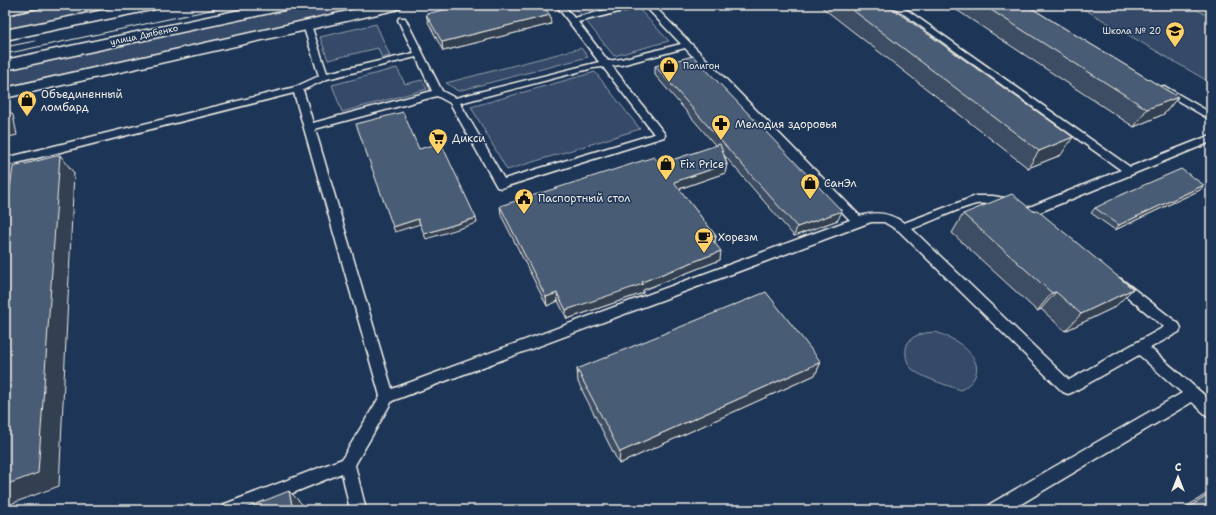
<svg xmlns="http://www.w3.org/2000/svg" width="1216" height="515" font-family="'Shantell Sans',sans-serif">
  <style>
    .green { fill: #354a67; stroke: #949ea8 }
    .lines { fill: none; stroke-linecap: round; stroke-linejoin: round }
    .service-casing { stroke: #f4f1e8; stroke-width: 3 }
    .minor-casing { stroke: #f4f1e8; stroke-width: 3 }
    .secondary-casing { stroke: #f4f1e8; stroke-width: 3 }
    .service { fill: #1d3557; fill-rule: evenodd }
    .minor { fill: #1d3557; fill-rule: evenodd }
    .secondary { fill: #1d3557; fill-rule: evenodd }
    .tram { stroke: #f4f1e8; stroke-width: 1 }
    .wall { fill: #3e4e64; stroke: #f4f1e8 }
    .shaded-wall { fill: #324051; stroke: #f4f1e8 }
    .building { fill: #485b74; stroke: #f4f1e8 }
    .labels { text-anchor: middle; stroke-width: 3; stroke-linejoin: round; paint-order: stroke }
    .far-poi-label { font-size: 9px; fill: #f4f1e8; stroke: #1d3557; text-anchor: end }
    .far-street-label { font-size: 9px; fill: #f4f1e8; stroke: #1d3557 }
    .poi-label { font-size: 11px; fill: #f4f1e8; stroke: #1d3557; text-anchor: start }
  </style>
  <rect width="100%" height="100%" fill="#1d3557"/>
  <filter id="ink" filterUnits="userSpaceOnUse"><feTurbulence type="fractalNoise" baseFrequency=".025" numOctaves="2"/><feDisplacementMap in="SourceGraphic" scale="8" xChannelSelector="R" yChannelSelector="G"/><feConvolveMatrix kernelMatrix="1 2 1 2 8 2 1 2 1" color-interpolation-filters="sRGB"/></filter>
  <g filter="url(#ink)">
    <path class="green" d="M58,5H129L5,30V16Z
      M306,5H373L5,87V70Z
      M573,5H609L612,8L582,16Z
      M1077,5H1188L1211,17V83Z
      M638,8L669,41L614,56L586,21Z
      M376,24L390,56L382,58L378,48L328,60L320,37Z
      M581,48L588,57L458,91L446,83Z
      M397,68L405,84L422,80L427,89L342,112L332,85Z
      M595,72L640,129L507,170L471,107Z
      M935,332C961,339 998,368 961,390C949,386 920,377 912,369C909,367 906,359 906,355C904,337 919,333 935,332Z"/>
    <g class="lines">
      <defs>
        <path id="service" d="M556,5H564L574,18L626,5H640L639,7L578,22L608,61L621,59L681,44L644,5H667L657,9L860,216C876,211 890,213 904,223L976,196H993L1016,200L1018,203L1016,206C1003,210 989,201 976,204C954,210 933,221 912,229L1069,380L1164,327L1113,285L1111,282L1113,279L1117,277L1121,279L1179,324L1181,328L1179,332L1150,348L1211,401V417L1206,415L1192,402L1011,510H988L990,504L1182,393L1139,355L1073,392L1068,394L1063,392L899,231L884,222H871L392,401L355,465L366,510H350L342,473L251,510H223L225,504L342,459L380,396L294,93L5,166V158L295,87L319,76L303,25L307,22L311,25L327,73L414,53L398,20L399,18H405L442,91L455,98L599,62ZM685,48L850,220L392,389L315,129L437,96L450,103L497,187L501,188L664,137L665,135L664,133L612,66L621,65ZM416,57L432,91L313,123L303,90L327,79ZM603,67L654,134L504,179L460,103L593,68Z
          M891,5H900L1130,167L1211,135V142L1035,214H1027L1025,211L1027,208L1121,170Z
          M1164,86L1211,113V120L1161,91L1159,89L1161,87Z"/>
        <path id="minor" d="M5,5H40L37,8L5,15Z
          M375,5H403L400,8L395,10L5,98V88Z"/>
        <path id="secondary" d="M129,5H159L156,8L151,10L5,40V30Z
          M263,5H292L289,8L284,10L5,70V60Z"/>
      </defs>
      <use href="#service" class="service-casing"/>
      <use href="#minor" class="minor-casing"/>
      <use href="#secondary" class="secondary-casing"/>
      <use href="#service" class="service"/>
      <use href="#minor" class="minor"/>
      <use href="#secondary" class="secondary"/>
      <path class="tram" d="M5,47L35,41
        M5,54L234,5"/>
    </g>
    <path class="wall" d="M819,5H887L1061,155L1028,168Z
      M949,5H1026L1178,97L1164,114L1134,127Z
      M426,14L551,24L443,51L428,22Z
      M655,66L838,220L794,236L724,155L727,164L725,173L679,189L716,236L715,242L720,260L643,290V293L567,319L558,301L547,306L501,215L500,206L660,164L716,146L655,75Z
      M1200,190L1115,230L1091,213L1095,208Z
      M963,214L1115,307L1065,331L1041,309L1037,311L952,233Z
      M821,362L815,375L619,464L578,382L577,369Z
      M1211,491V510H1181Z"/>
    <path class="shaded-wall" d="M550,15L551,24L443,51L442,42Z
      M1178,97L1164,114L1134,127L1147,109Z
      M5,106L13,115L17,135L5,138Z
      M1073,137L1061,155L1028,168L1039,151Z
      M60,155L74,173L59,486L5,506V485Z
      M727,164L725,173L673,191L674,182Z
      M1204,185L1200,190L1115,230L1119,225Z
      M842,211L838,220L794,236L797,227Z
      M476,218L477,223L426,239L424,234Z
      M418,219L420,224L395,232L393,227Z
      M716,236L714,245L711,238Z
      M721,251L720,260L643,290V293L567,319L566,310L642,282Z
      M1133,289L1115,307L1065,331L1081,314Z
      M1056,292L1041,309L1037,311L1052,293Z
      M557,293L558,301L547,306L546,297Z
      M821,362L815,375L619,464L620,452Z
      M289,491L302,504L303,510H293Z"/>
    <path class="building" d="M463,5H542L550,15L442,42L426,14Z
      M846,5H887L1073,137L1039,151Z
      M983,5H1026L1178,97L1147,109Z
      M693,56L842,211L797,227L655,66Z
      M403,112L419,149L441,143L476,218L424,234L418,219L393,227L356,124Z
      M720,144L727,164L674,182L716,236L711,238L721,251L642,282L643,284L566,310L557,293L546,297L500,206L654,157L660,164Z
      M60,155L38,473L5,485V225L13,167Z
      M1181,169L1204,185L1119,225L1095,208L1121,195Z
      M1012,194L1033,211L1037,210L1133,289L1081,314L1056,292L1052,293L963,214Z
      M766,292L821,362L620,452L577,369Z
      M289,491L293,510H241Z
      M1211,493V510H1185Z"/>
  </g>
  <defs>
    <symbol id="school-pin" viewBox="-11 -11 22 30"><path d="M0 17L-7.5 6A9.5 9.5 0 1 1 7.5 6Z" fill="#ffd166" stroke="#1d3557"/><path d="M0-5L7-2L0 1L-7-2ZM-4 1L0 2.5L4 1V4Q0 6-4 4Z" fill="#111"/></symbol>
    <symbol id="shop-pin" viewBox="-11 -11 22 30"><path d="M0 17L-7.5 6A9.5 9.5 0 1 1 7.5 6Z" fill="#ffd166" stroke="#1d3557"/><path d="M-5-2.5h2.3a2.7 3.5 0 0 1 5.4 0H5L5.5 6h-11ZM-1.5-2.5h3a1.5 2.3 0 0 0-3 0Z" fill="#111"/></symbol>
    <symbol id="pharmacy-pin" viewBox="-11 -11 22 30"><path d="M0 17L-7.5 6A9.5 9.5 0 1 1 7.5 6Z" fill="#ffd166" stroke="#1d3557"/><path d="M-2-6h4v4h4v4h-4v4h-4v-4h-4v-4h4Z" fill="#111"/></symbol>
    <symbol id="supermarket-pin" viewBox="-11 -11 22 30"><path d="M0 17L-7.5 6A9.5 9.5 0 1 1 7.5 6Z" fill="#ffd166" stroke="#1d3557"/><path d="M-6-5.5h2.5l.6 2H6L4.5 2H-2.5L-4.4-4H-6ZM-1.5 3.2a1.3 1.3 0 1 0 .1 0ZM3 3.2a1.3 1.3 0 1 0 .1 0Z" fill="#111"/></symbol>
    <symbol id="civic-pin" viewBox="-11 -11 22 30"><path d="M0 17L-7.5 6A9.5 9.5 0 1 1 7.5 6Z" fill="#ffd166" stroke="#1d3557"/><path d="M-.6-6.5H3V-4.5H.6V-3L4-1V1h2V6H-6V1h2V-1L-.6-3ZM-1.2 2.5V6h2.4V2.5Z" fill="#111"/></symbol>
    <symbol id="cafe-pin" viewBox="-11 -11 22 30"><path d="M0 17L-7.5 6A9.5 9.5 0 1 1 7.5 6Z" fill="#ffd166" stroke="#1d3557"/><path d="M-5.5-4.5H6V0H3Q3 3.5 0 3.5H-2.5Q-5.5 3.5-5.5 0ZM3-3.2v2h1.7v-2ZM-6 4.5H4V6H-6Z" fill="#111"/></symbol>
  </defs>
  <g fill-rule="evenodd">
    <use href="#school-pin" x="1164" y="20" width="22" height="30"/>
    <use href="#shop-pin" x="658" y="55" width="22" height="30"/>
    <use href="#shop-pin" x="16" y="89" width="22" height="30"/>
    <use href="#pharmacy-pin" x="710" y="113" width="22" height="30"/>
    <use href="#supermarket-pin" x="427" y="127" width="22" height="30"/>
    <use href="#shop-pin" x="655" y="153" width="22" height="30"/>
    <use href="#shop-pin" x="799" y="172" width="22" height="30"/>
    <use href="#civic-pin" x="513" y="187" width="22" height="30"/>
    <use href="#cafe-pin" x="693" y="226" width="22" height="30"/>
  </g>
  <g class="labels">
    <g class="far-poi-label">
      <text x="1161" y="34">Школа № 20</text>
      <text x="683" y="69" text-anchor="start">Полигон</text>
    </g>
    <g class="far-street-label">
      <text transform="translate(144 35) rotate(-12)" y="3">улица Дыбенко</text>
    </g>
    <g class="poi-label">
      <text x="41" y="98">Объединенный<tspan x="41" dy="13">ломбард</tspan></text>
      <text x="735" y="128">Мелодия здоровья</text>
      <text x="452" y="142">Дикси</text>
      <text x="680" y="168">Fix Price</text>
      <text x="824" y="187">СанЭл</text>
      <text x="538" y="202">Паспортный стол</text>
      <text x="718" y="241">Хорезм</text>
    </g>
  </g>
  <rect width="1216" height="515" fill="none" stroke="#1d3557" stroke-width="20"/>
  <rect x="10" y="10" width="1196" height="495" fill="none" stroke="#f4f1e8" stroke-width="1.5" filter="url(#ink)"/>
  <g transform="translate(1178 477)" stroke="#1d3557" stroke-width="3" paint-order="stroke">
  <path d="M0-3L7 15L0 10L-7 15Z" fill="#f4f1e8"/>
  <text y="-6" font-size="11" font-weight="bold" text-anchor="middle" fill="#f4f1e8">С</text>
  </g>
</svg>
